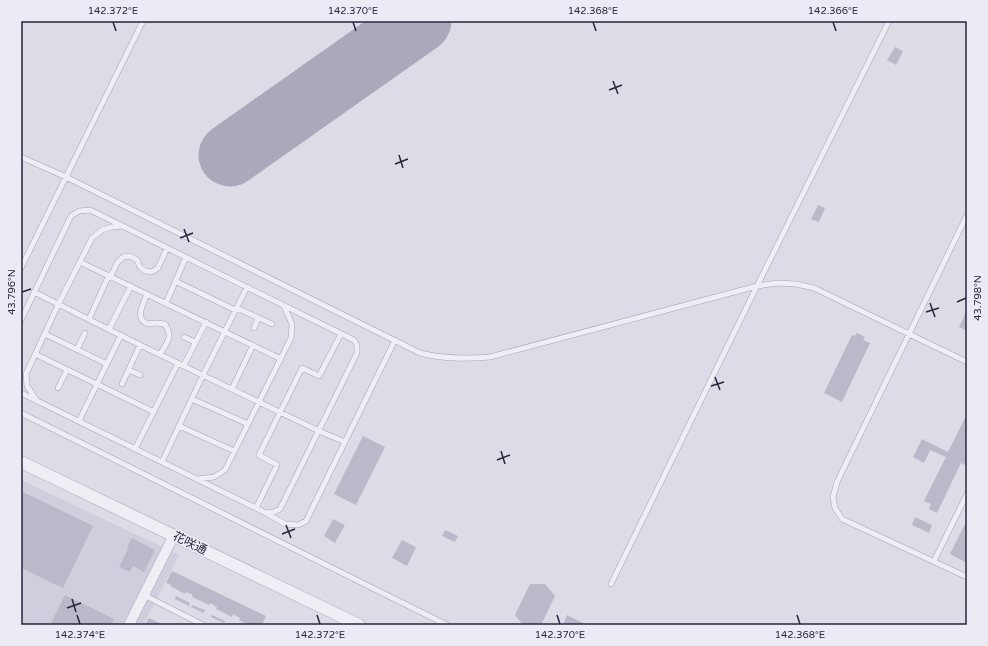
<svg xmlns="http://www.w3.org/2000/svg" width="988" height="646" font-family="'Varela Round','Noto Sans JP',sans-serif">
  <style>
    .built { fill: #d0cddc }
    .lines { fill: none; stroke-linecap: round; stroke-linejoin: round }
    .runway { stroke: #aba8bc; stroke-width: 63 }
    .building { fill: #bbb8c9 }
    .service-casing { stroke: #a7a4b3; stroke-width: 6 }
    .minor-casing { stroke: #a7a4b3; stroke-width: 11 }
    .tertiary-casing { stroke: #a7a4b3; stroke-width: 13 }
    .service { stroke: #efeef5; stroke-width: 5 }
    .minor { stroke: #efeef5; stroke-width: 10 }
    .tertiary { stroke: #efeef5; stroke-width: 12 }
    .ticks { fill: none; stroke: #29253d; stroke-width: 1.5 }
    .labels { text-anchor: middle; stroke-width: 3.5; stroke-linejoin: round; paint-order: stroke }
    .street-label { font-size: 12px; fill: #29253d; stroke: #eceaf4 }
    .neatline { fill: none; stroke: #29253d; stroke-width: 1.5 }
    .ticks-label { font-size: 10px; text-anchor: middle; fill: #29253d }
  </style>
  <rect width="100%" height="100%" fill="#dddbe6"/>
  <path class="built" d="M21,480L179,555L143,625H21Z"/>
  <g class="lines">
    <path class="runway" d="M230,155L420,21"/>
  </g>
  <path class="building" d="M895,47L903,51L896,65L887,60Z
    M818,205L825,208L819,222L811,219Z
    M967,310V331L959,327Z
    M857,333L865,337L863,340L870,343L842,402L824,393L852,335L855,336Z
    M967,414V452L965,456L967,457V466L961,463L937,513L929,509L931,504L924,501L946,457L930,450L924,463L913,457L922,439L948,452Z
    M363,436L385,447L356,505L334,494Z
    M21,491L93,526L63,588L21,568Z
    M915,517L932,525L929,533L912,525Z
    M333,519L345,525L335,543L324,536Z
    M967,520V563L950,554Z
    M445,530L458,536L455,542L442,536Z
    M132,538L155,550L144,572L133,566L130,572L119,567L129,547H127Z
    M402,540L416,547L407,566L392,558Z
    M172,571L266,616L262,625H249L239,620L240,618L233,614L232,617L216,609L217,607L210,603L209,605L192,597L193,595L186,592L185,594L170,586L171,585L166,583Z
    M530,584H545L555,596L541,625H523L515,615Z
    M65,595L114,619L111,625H55L51,623Z
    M176,596L190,603L189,606L175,599Z
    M192,605L205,610L204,613L191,607Z
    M212,615L225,621L224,623L211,617Z
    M567,615L587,625H563Z
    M149,618L164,625H145Z"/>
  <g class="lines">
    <defs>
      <path id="service" d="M21,157L66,177L420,353C444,359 465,359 490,357L757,286L777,283L796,284L814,288L967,362
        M967,215L837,482L833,497L835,508L842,519L967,577
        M80,262L281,359
        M21,268L143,21
        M111,276L117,263L123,257L130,256L137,260L140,267L145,271L152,272L158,268L167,248
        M175,281L235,310
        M34,292L140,345L319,431L345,442
        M147,294C144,302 133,321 149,324C150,324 154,323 155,323C158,323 162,324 165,324C173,338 168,341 160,354
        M166,303L186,257
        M237,308L272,324
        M89,319L109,275
        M21,320L71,216L79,211L90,210L354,340L357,345V353L280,509L274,512L266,513L21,393
        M254,328L258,318
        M109,329L131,286
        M45,334L107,364
        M184,337L195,342
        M77,349L85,333
        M35,354L154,412
        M184,365L206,322
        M129,370L140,375
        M122,384L140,345
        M58,388L67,370
        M232,389L253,345
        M192,399L248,424
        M37,401L27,386L26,374L58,305L92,238L102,230L112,227L122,226
        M21,413L447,625
        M79,421L121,335
        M179,426L234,451
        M135,449L178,363
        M162,462L203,375L247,287
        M198,479L214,477L225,470L291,338L292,324L284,306
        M256,508L277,465L259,455L302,368L319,376L341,334
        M266,513L285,524L298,525L306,521L395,340
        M934,561L967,494
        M611,584L757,286L889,21
        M144,595L203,625"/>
      <path id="minor" d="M129,625L174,535"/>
      <path id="tertiary" d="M21,462L359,625"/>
    </defs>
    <use href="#service" class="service-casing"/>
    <use href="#minor" class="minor-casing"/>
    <use href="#tertiary" class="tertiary-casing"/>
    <use href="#service" class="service"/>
    <use href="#minor" class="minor"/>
    <use href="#tertiary" class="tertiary"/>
  </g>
  <path class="ticks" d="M113,22L116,31M353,22L356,31M593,22L596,31M833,22L836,31M613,81L618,94M609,90L622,85M399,155L403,168M395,164L408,159M184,229L189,242M180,238L193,233M22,292L31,289M957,302L966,298M930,303L935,317M926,312L939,308M715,377L720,390M711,386L724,382M501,451L505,464M497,460L510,455M286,525L291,538M282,534L295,529M72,599L76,612M67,608L81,603M77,615L80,624M317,615L320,624M557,615L560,624M797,615L800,624"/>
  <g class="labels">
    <g class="street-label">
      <text transform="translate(190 543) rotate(26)" y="4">花咲通</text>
    </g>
  </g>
  <rect width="988" height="646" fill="none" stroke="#eceaf4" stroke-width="44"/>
  <rect x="22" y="22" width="944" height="602" class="neatline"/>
  <g class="ticks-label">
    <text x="113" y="14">142.372°E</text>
    <text x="353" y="14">142.370°E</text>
    <text x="593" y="14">142.368°E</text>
    <text x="833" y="14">142.366°E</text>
    <text transform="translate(11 292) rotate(-90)" y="4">43.796°N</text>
    <text transform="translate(977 298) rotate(-90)" y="4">43.798°N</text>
    <text x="80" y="638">142.374°E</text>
    <text x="320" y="638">142.372°E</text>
    <text x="560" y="638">142.370°E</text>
    <text x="800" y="638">142.368°E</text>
  </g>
</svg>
